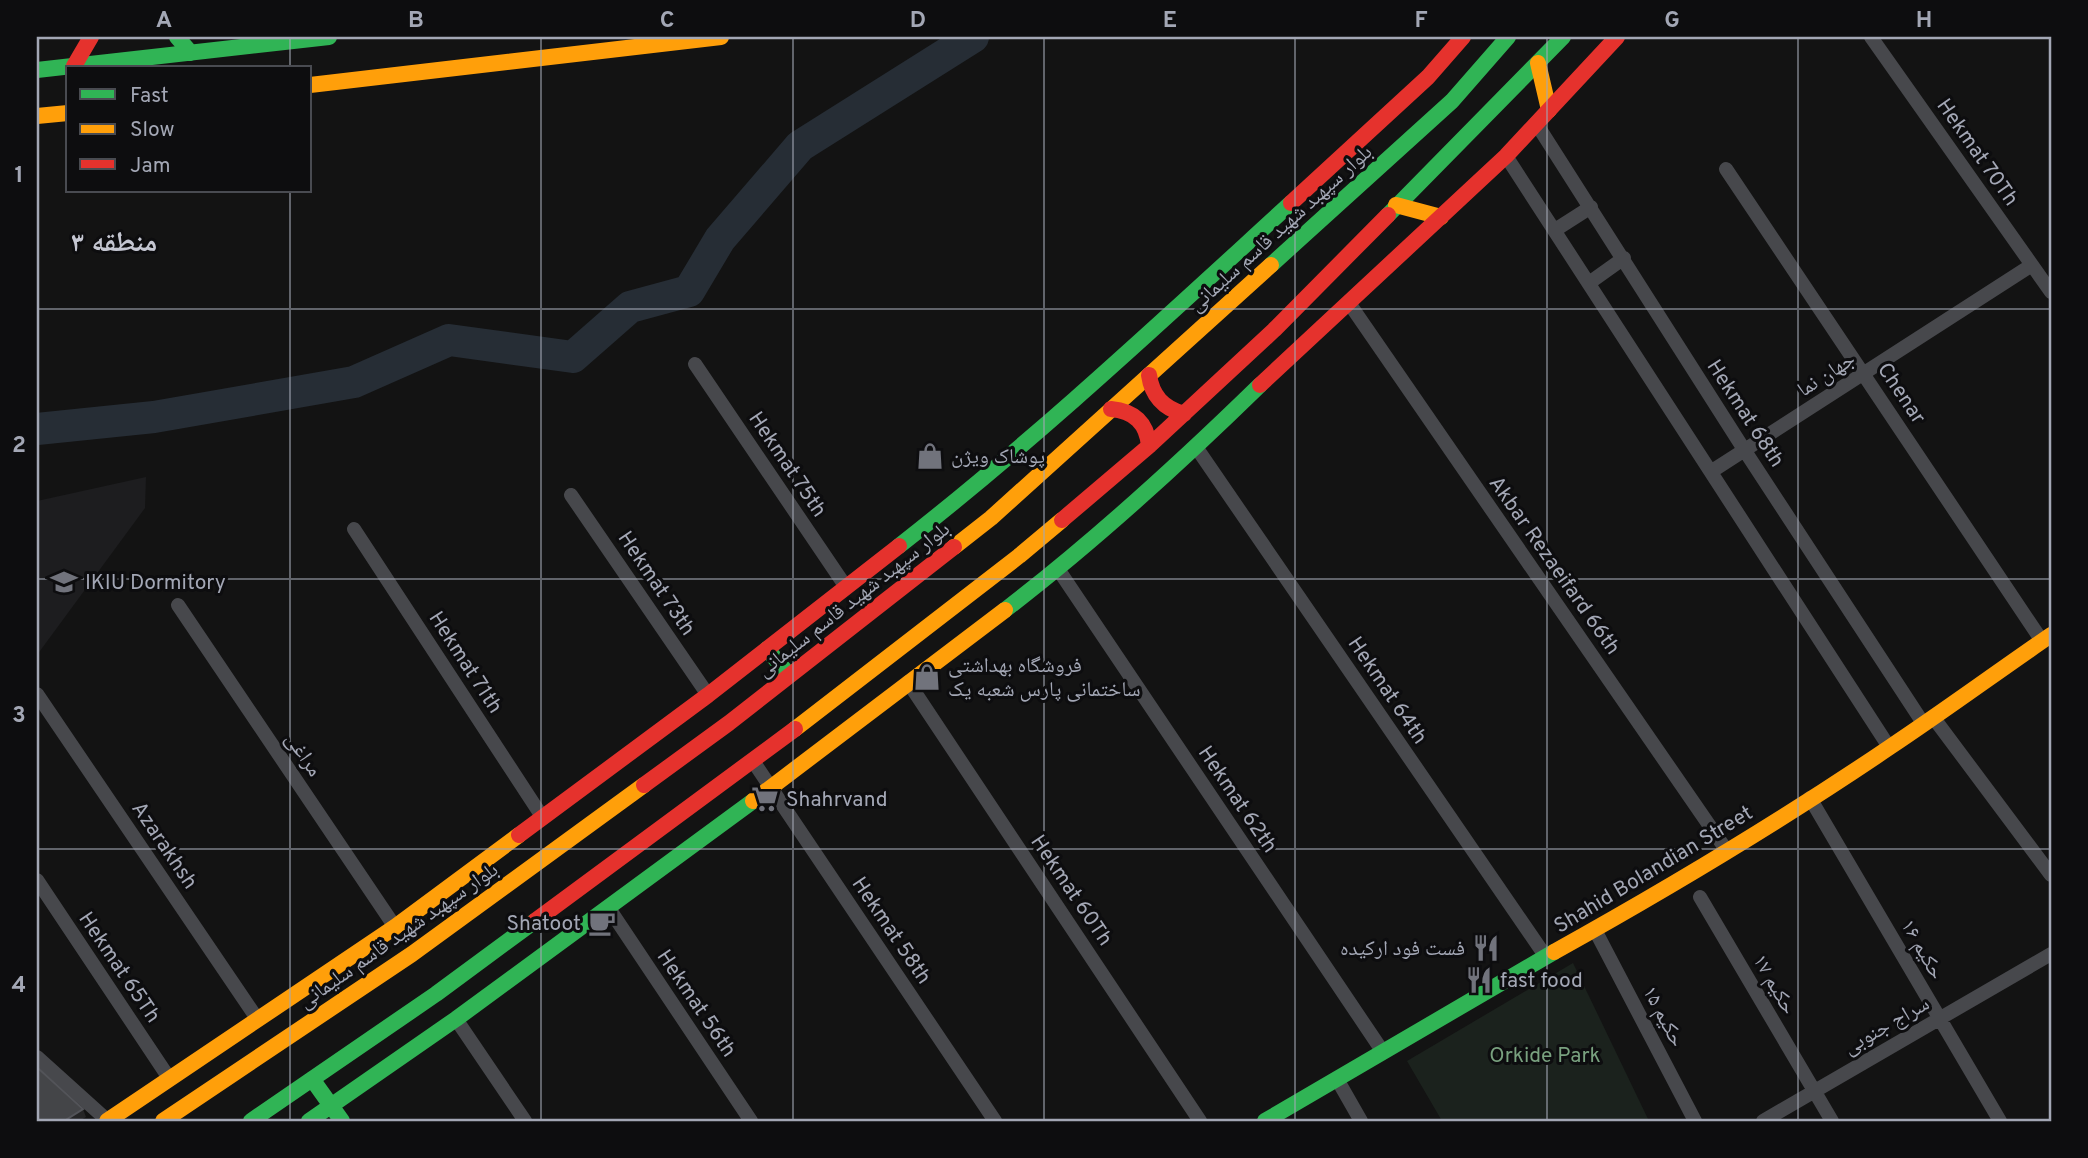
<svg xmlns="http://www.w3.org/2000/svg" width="2088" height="1158" font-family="Overpass,'Noto Naskh Arabic',sans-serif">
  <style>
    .built { fill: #1d1d1f }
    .green { fill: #1b221d }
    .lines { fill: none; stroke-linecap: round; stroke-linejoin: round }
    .river { stroke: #262d35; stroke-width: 32 }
    .street { stroke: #47484c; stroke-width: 14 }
    .fast { stroke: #30b455; stroke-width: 16 }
    .slow { stroke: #ff9f0a; stroke-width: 16 }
    .jam { stroke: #e5322d; stroke-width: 16 }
    .shaded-wall { fill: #252526 }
    .building { fill: #444548; stroke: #535459; stroke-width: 2 }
    .grid { fill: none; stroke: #a3a7b5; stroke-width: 2; stroke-opacity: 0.55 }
    .labels { text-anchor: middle; stroke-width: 6; stroke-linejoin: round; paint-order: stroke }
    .street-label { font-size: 21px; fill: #a3a7b5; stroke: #0d0d0f }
    .poi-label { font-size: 21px; fill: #a3a7b5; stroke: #0d0d0f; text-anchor: start }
    .park-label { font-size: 21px; fill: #79a17f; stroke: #0d0d0f }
    .district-label { font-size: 28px; font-weight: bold; fill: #c4c6d1; stroke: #0d0d0f }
    .neatline { fill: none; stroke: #a3a7b5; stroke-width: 2.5 }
    .grid-label { font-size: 23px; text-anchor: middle; font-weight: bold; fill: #a3a7b5 }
  </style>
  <rect width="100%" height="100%" fill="#131313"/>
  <path class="built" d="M146,477L145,508L37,655V501Z"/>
  <path class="green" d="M1573,963L1649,1121H1442L1407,1061Z"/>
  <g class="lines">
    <path class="river" d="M37,429L154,417L354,382L449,340L573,357L630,307L689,291L720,239L800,146L973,37"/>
    <path class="street" d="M1871,37L2051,292
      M1536,123L1745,451L1923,723
      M1506,156L1889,747
      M1726,169L2042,641
      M1555,230L1591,207
      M1589,283L1624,258
      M1349,303L1727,851
      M695,364L846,587
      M1196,447L1546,957
      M1712,471L2032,265
      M571,495L708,695
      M354,529L543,818
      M1058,569L1383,1052
      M178,605L395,927
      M908,682L1200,1121
      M37,694L258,1020
      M1933,717L2051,875
      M753,761L995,1121
      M1810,798L2000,1121
      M37,880L169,1078
      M1700,897L1832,1121
      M608,907L751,1121
      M1595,930L1695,1121
      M456,1019L525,1121
      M37,1057L108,1121
      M1337,1079L1361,1121
      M1763,1121L2051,954"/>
    <path class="fast" d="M177,37L191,53
      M37,70L329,37
      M1388,215L1563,37
      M1271,265L1452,101L1508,37
      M899,546C1036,439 1163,320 1291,203
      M1005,610C1095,541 1179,464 1260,385
      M767,649L789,675
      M312,1079L342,1121
      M251,1121L436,994L535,921
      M309,1121L456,1019L753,801
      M1265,1121L1554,952"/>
    <path class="slow" d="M1538,63L1549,110
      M310,85L721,37
      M37,116L68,113
      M1396,205L1441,217
      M954,547L991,518L1271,265
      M795,729L1019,556L1062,520
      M753,801L1005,610
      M1554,952C1669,888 1781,821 1890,747C1944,711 1997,672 2051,635
      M107,1121L395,927L519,835
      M163,1121L412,954L644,785"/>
    <path class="jam" d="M74,66L91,37
      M1291,203L1428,77L1463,37
      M1149,375C1152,396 1163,408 1184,414
      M1260,385L1506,156L1617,37
      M1111,409C1134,411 1147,423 1149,446
      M1062,520L1149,446L1274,330L1388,215
      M644,785L729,723L954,547
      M519,835L708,695L899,546
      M535,921L795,729"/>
  </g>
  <path class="shaded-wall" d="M83,1109L86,1117L79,1121H64Z"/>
  <path class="building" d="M39,1069L83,1109L64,1121H37V1070Z"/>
  <path class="grid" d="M290,37V68M541,37V1121M793,37V1121M1044,37V1121M1295,37V1121M1547,37V1121M1798,37V1121M290,191V1121M37,309H2051M37,579H2051M37,849H2051"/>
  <defs>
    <symbol id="shop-bare" viewBox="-9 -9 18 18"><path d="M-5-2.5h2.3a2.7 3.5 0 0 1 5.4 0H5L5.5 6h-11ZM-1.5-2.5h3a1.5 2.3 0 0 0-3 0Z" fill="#71737c" stroke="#0d0d0f" stroke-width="2.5" paint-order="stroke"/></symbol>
    <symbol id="university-bare" viewBox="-9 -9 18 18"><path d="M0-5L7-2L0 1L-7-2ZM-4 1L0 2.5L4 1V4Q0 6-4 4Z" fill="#71737c" stroke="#0d0d0f" stroke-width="2.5" paint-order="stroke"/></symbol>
    <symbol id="supermarket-bare" viewBox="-9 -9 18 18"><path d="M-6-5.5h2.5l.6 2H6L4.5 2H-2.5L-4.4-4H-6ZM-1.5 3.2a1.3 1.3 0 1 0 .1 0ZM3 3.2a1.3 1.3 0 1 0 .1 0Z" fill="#71737c" stroke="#0d0d0f" stroke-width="2.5" paint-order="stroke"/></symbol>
    <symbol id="cafe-bare" viewBox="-9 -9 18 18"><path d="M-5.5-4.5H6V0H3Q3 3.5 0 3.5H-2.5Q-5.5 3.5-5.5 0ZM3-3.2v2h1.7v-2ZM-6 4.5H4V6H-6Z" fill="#71737c" stroke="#0d0d0f" stroke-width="2.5" paint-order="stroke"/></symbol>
    <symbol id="restaurant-bare" viewBox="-9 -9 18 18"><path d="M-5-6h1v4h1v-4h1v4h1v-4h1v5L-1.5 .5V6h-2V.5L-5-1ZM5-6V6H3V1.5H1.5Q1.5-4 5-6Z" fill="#71737c" stroke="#0d0d0f" stroke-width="2.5" paint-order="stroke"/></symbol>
  </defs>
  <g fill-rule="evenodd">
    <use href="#shop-bare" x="911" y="437" width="38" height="38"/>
    <use href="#university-bare" x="45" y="563" width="38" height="38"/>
    <use href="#shop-bare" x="908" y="658" width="38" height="38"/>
    <use href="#supermarket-bare" x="746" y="780" width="38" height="38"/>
    <use href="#cafe-bare" x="583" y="904" width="38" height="38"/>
    <use href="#restaurant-bare" x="1467" y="929" width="38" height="38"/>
    <use href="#restaurant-bare" x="1460" y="961" width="38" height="38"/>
  </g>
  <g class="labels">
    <g class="street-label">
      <text transform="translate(1978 152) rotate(55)" y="7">Hekmat 70Th</text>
      <text transform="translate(1280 228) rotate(-42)" y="7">بلوار سپهبد شهید قاسم سلیمانی</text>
      <text transform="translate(1826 374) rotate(-33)" y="7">جهان نما</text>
      <text transform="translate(1902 393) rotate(56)" y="7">Chenar</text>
      <text transform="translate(1746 413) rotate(57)" y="7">Hekmat 68th</text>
      <text transform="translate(788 464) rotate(56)" y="7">Hekmat 75th</text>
      <text transform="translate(1555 565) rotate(55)" y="7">Akbar Rezaeifard 66th</text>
      <text transform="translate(657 583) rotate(56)" y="7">Hekmat 73th</text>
      <text transform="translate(853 599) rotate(-38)" y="7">بلوار سپهبد شهید قاسم سلیمانی</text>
      <text transform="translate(466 662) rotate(57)" y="7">Hekmat 71th</text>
      <text transform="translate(1388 690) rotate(56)" y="7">Hekmat 64th</text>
      <text transform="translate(304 754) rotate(56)" y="7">مراغی</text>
      <text transform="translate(1238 799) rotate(56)" y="7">Hekmat 62th</text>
      <text transform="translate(165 845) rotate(56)" y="7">Azarakhsh</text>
      <text transform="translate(1653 869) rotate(-31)" y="7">Shahid Bolandian Street</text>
      <text transform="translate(1072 890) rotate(56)" y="7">Hekmat 60Th</text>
      <text transform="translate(892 930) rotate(56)" y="7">Hekmat 58th</text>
      <text transform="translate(398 935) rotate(-35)" y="7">بلوار سپهبد شهید قاسم سلیمانی</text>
      <text transform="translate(1923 949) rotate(60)" y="7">حکیم ۱۶</text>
      <text transform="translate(120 967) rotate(56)" y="7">Hekmat 65Th</text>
      <text transform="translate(1775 984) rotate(60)" y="7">حکیم ۱۷</text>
      <text transform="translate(697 1003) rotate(56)" y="7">Hekmat 56th</text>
      <text transform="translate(1664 1016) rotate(62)" y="7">حکیم ۱۵</text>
      <text transform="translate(1886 1025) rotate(-30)" y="7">سراج جنوبی</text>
    </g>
    <g class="poi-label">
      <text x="951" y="463">پوشاک ویژن</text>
      <text x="85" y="589">IKIU Dormitory</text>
      <text x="948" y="672">فروشگاه بهداشتی<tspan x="948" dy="24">ساختمانی پارس شعبه یک</tspan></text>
      <text x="786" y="806">Shahrvand</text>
      <text x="581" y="930" text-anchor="end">Shatoot</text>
      <text x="1465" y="955" text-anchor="end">فست فود ارکیده</text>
      <text x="1500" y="987">fast food</text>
    </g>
    <g class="park-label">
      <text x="1545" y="1062">Orkide Park</text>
    </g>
    <g class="district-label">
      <text x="114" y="251">منطقه ۳</text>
    </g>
  </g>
  <rect width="2088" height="1158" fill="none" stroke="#0d0d0f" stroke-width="77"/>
  <rect x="66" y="66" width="245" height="126" fill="#0d0d0f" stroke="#494b51" stroke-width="2"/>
  <rect x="80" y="89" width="35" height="10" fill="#30b455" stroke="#494b51" stroke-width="2"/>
  <text x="130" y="102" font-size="21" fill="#a3a7b5">Fast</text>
  <rect x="80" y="124" width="35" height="10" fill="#ff9f0a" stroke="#494b51" stroke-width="2"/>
  <text x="130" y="136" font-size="21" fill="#a3a7b5">Slow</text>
  <rect x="80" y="159" width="35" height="10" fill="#e5322d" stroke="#494b51" stroke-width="2"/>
  <text x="130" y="172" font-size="21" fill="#a3a7b5">Jam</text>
  <rect x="38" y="38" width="2012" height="1082" class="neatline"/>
  <g class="grid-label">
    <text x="164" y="27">A</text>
    <text x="416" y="27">B</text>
    <text x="667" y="27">C</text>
    <text x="918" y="27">D</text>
    <text x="1170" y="27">E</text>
    <text x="1421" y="27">F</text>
    <text x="1672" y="27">G</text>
    <text x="1924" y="27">H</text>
    <text x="19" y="182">1</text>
    <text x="19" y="452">2</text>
    <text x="19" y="722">3</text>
    <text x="19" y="992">4</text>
  </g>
</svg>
